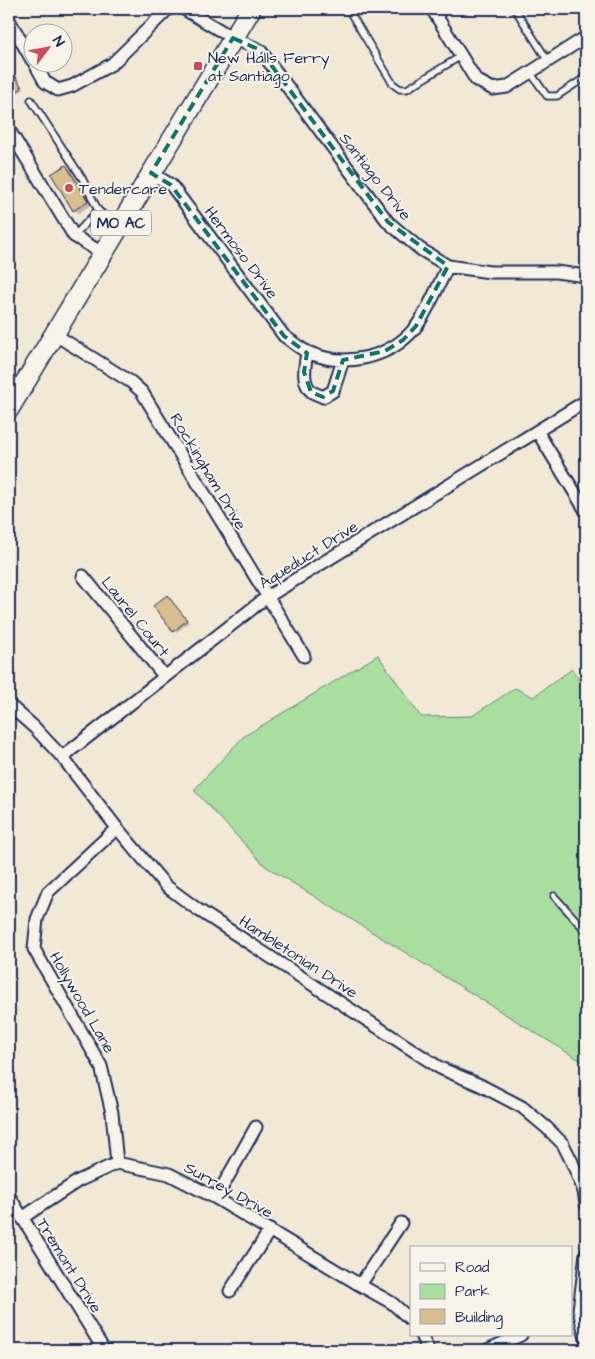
<svg xmlns="http://www.w3.org/2000/svg" width="595" height="1359" font-family="'Architects Daughter',sans-serif">
  <style>
    .green { fill: #aade9f; stroke: #62867e }
    .shadow { fill: #0003 }
    .building { fill: #d8bd8e; stroke: #1b2f5e }
    .lines { fill: none; stroke-linecap: round; stroke-linejoin: round }
    .service-casing { stroke: #1b2f5e; stroke-width: 9 }
    .minor-casing { stroke: #1b2f5e; stroke-width: 15 }
    .primary-casing { stroke: #1b2f5e; stroke-width: 22 }
    .service { stroke: #f7f3e8; stroke-width: 5.5 }
    .minor { stroke: #f7f3e8; stroke-width: 11 }
    .primary { stroke: #f7f3e8; stroke-width: 19 }
    .marked { fill: none; stroke: #0f766e; stroke-width: 4; stroke-dasharray: 10 6; stroke-linejoin: round }
    .poi-dot { fill: #d1495b; stroke: #f7f3e8; stroke-width: 2 }
    .labels { text-anchor: middle; stroke-width: 4; stroke-linejoin: round; paint-order: stroke }
    .shield { fill: #f7f3e8; stroke: #5d6a87; stroke-width: 1 }
    .shield-label { font-size: 15px; font-weight: bold; fill: #1b2f5e }
    .poi-label { font-size: 16px; fill: #1b2f5e; stroke: #f7f3e8; text-anchor: start }
    .street-label { font-size: 16px; fill: #1b2f5e; stroke: #f7f3e8 }
  </style>
  <rect width="100%" height="100%" fill="#f1e8d6"/>
  <filter id="ink" filterUnits="userSpaceOnUse"><feTurbulence type="fractalNoise" baseFrequency=".02" numOctaves="2"/><feDisplacementMap in="SourceGraphic" scale="10" xChannelSelector="R" yChannelSelector="G"/><feConvolveMatrix kernelMatrix="1 2 1 2 8 2 1 2 1" color-interpolation-filters="sRGB"/></filter>
  <g filter="url(#ink)">
    <path class="green" d="M378,655L421,717L472,716L515,688L533,697L572,669L586,691V1064L265,866L194,790L243,737Z"/>
    <path class="shadow" d="M11,70L14,72L24,89L9,99V71Z
      M66,166L71,169L92,204L79,213L74,210Z
      M167,597L189,622L177,632L174,631Z"/>
    <path class="building" d="M9,65L22,88L9,96Z
      M66,165L88,201L73,211L51,174Z
      M167,595L187,620L173,632L153,606Z"/>
    <g class="lines">
      <defs>
        <path id="service" d="M348,9L393,84L400,89H407L461,56
          M515,9L548,61
          M530,72L547,96H557L586,77
          M31,100L82,178L98,210
          M74,236L98,210L116,225
          M554,896L586,931"/>
        <path id="minor" d="M184,9L233,38L260,50L388,222L420,249L448,266L490,272H556L586,276
          M432,9L476,80L493,89L507,87L586,37
          M9,20L32,60
          M34,62L45,82L58,90L72,86L112,64L168,9
          M9,130L74,236L102,253
          M151,173L171,185L284,336C292,341 301,350 310,353C346,368 390,358 415,328C428,312 438,285 448,266
          M54,334L131,382L142,392L304,656
          M307,353C305,365 301,383 312,392C315,394 320,395 323,397L333,391L343,360
          M537,431L586,511
          M83,576L164,676
          M9,705L34,727L62,757L117,828L166,886L197,909L440,1068L480,1085L522,1107L547,1128L563,1144L572,1162L584,1191L586,1204
          M62,757L267,597L586,401
          M117,1163L112,1113L101,1066L34,949L37,919L48,892L117,828
          M9,1196L104,1350
          M216,1198L256,1127
          M22,1218L78,1181L117,1163L169,1174L216,1198L360,1285L392,1303L411,1320
          M586,1254L579,1310L586,1339
          M360,1285L401,1223
          M230,1291L270,1230
          M421,1335L428,1350
          M487,1350L521,1335"/>
        <path id="primary" d="M9,409L251,9"/>
      </defs>
      <use href="#service" class="service-casing"/>
      <use href="#minor" class="minor-casing"/>
      <use href="#primary" class="primary-casing"/>
      <use href="#service" class="service"/>
      <use href="#minor" class="minor"/>
      <use href="#primary" class="primary"/>
    </g>
  </g>
  <path class="marked" d="M233,38L260,50L388,222L448,266L416,326L403,340L385,351L343,360L333,391L323,397L311,392L304,372L307,353L284,336L171,185L151,173Z"/>
  <g class="poi-dot">
    <rect x="193" y="61" width="10" height="10" rx="2.5"/>
    <circle cx="69" cy="188" r="5"/>
  </g>
  <g class="labels">
    <rect class="shield" x="91" y="210.5" width="60" height="25" rx="4"/>
    <g class="shield-label">
      <text x="121" y="228">MO AC</text>
    </g>
    <g class="poi-label">
      <text x="208" y="63">New Halls Ferry<tspan x="208" dy="18">at Santiago</tspan></text>
      <text x="79" y="194">Tendercare</text>
    </g>
    <g class="street-label">
      <text transform="translate(376 176) rotate(52)" y="6">Santiago Drive</text>
      <text transform="translate(242 252) rotate(53)" y="6">Hermoso Drive</text>
      <text transform="translate(209 471) rotate(59)" y="6">Rockingham Drive</text>
      <text transform="translate(308 554) rotate(-32)" y="6">Aqueduct Drive</text>
      <text transform="translate(136 616) rotate(51)" y="6">Laurel Court</text>
      <text transform="translate(299 956) rotate(33)" y="6">Hambletonian Drive</text>
      <text transform="translate(83 1002) rotate(60)" y="6">Hollywood Lane</text>
      <text transform="translate(229 1189) rotate(29)" y="6">Surrey Drive</text>
      <text transform="translate(70 1265) rotate(58)" y="6">Tremont Drive</text>
    </g>
  </g>
  <rect width="595" height="1359" fill="none" stroke="#f7f3e8" stroke-width="30"/>
  <rect x="15" y="15" width="565" height="1329" fill="none" stroke="#1b2f5e" stroke-width="2" filter="url(#ink)"/>
  <rect x="410" y="1246" width="162" height="90" fill="#f7f3e8" stroke="#9fa5b1"/>
  <rect x="420" y="1263" width="25" height="8" fill="#f7f3e8" stroke="#9fa5b1"/>
  <text x="455" y="1272" font-size="15" fill="#1b2f5e">Road</text>
  <rect x="420" y="1284" width="25" height="15" fill="#aade9f" stroke="#9fa5b1"/>
  <text x="455" y="1296" font-size="15" fill="#1b2f5e">Park</text>
  <rect x="420" y="1309" width="25" height="15" fill="#d8bd8e" stroke="#9fa5b1"/>
  <text x="455" y="1322" font-size="15" fill="#1b2f5e">Building</text>
  <g transform="translate(48 48) rotate(58)"><circle r="24" fill="#f7f3e8" stroke="#9fa5b1"/>
  <path d="M0-4L9 19L0 12L-9 19Z" fill="#d1495b"/>
  <text y="-8" font-size="14" font-weight="bold" text-anchor="middle" fill="#1b2f5e">N</text>
  </g>
</svg>
